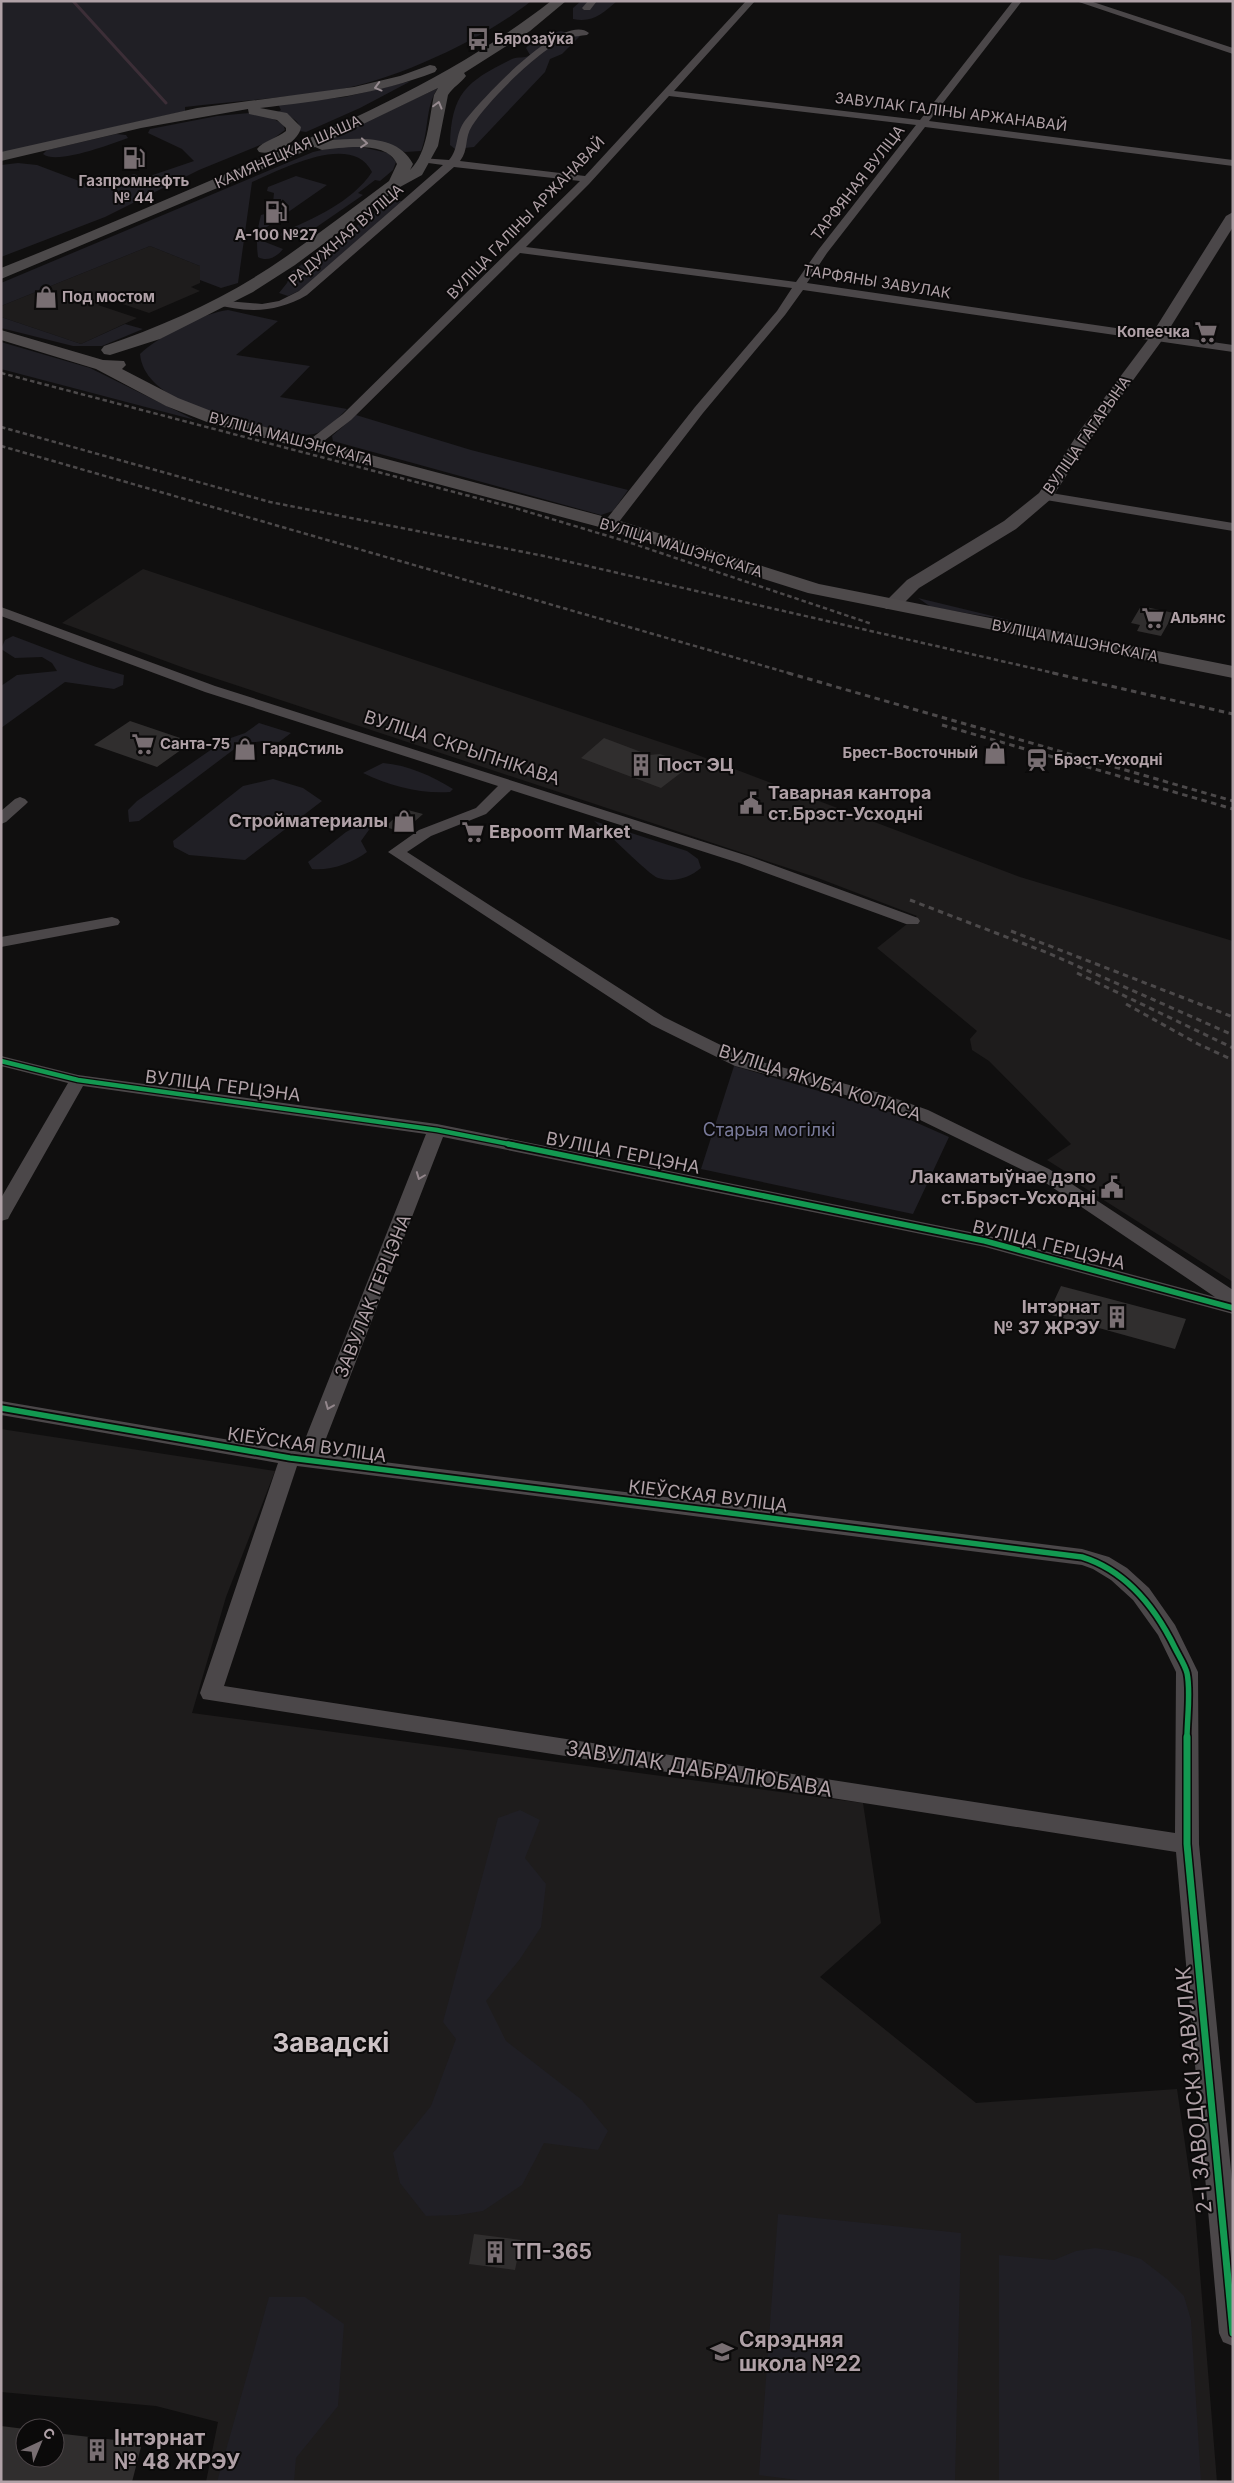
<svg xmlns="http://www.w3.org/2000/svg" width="1234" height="2483" font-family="Inter,sans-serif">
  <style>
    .built { fill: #1e1c1c }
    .green { fill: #201f25 }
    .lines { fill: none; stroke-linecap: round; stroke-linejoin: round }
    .stream { stroke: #3c2e37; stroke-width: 3 }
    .building { fill: #302e2e }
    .minor { fill: #4b4749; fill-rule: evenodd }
    .tertiary { fill: #4b4749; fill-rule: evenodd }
    .secondary { fill: #4e4a4b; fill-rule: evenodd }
    .primary { fill: #4c494a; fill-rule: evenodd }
    .rail-far1 { stroke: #4c494a; stroke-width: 2.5; stroke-dasharray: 4.5 3; stroke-linecap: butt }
    .rail { stroke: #4c494a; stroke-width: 3; stroke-dasharray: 5.5 4.5; stroke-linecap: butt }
    .cycleway-far2-casing { stroke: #0b0a0a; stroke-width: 7 }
    .cycleway-far1-casing { stroke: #0b0a0a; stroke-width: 9 }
    .cycleway-casing { stroke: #0b0a0a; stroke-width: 10 }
    .cycleway-far2 { stroke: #139951; stroke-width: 4.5 }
    .cycleway-far1 { stroke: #139951; stroke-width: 5.5 }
    .cycleway { stroke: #139951; stroke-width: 7 }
    .oneway { stroke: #978b90 }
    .oneway2 { stroke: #92868b }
    .labels { text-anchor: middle; stroke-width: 4; stroke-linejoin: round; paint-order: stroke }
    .far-poi-label { font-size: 15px; font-weight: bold; fill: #b0a1a7; stroke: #0b0a0a; text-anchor: start }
    .far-street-label { font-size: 15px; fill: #b0a1a7; stroke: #0b0a0a }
    .street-label { font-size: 18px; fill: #b0a1a7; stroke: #0b0a0a }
    .poi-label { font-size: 18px; font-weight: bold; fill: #b0a1a7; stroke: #0b0a0a; text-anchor: start }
    .park-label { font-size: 18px; fill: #797a9a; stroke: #0b0a0a }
    .near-street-label { font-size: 21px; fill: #b0a1a7; stroke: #0b0a0a }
    .near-poi-label { font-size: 21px; font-weight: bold; fill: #b0a1a7; stroke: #0b0a0a; text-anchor: start }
    .near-district-label { font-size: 26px; font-weight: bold; fill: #ccc2c5; stroke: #0b0a0a }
  </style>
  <rect width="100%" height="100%" fill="#100f0f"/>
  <path class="built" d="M150,246L200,266V283L191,287L200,291L149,313L108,299L98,305L137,318L81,344L1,317V306Z
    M143,569L687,751L1020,877L1233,941V1282L1080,1185L1082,1182L1047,1160L1071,1144L989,1061L972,1050L970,1039L977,1031L877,948L917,916L818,878L187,669L62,623Z
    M1,1429L275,1471L226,1597L192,1713L863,1803L881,1923L820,1977L976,2103L1177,2089L1195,2212L1217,2482H206L218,2422L156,2406L1,2392Z"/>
  <path class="green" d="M1,1H531C488,37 392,82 336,90C286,98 235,101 185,107V111L1,153Z
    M581,1H617C602,14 593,23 573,19V8Z
    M561,31L580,36L562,54L550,59L545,72L474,147L455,149L450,145C451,93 467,81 512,59C518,56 524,59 530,55L526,48C534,38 549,33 561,31Z
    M411,81L360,108L306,132L299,131C302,119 287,116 278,112L281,110L278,104L345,97Z
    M438,88C425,106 429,131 421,151L405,152L386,144L325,141Z
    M249,113L266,115L283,124L285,130L270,141L199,170L105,217L1,257V165L18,163L37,165L95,187L134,174L144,178L194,161L182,149L148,133L150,129L217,116Z
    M116,134L126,135L128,138C111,144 57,165 43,154L47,150Z
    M357,146L388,153L396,162L393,170L380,181L375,180L358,193L363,195L305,235L287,240L280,235L281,233C314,218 351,203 372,172C352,131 280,170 252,182L238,283L221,288L200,280V266L150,246L1,306V283L313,152L335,147Z
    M296,176L327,185L261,231L260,240L283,249C277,257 267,262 258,257C256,243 257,229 261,215L272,212L274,193L267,191L268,187Z
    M392,201H402L301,290L288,296L279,293L287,283L291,272Z
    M228,310L278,321L236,355L310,366L280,397L347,409C338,418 326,431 314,434C298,437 280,430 265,427C227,418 144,401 140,354C159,336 203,313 228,310Z
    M1,317L81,344L125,324L143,329L102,346H73L1,328Z
    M1,342L90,368L195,420L1,369Z
    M356,415L471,450L628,490L613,511L601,515L333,441L332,436Z
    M918,598L1013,621L931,607Z
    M13,636C50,650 86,665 124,675L123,685L114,689L65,682L1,728V686L17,675L57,671L52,663L42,657L15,658L1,649L5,640Z
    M259,723L291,733L279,742L263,741L241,744L139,821L129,822L128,810L137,801L225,740L245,733Z
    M383,763C408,765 432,776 453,789L450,792C420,794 390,786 363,773Z
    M273,779L303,788L322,801L245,860L189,855L174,847L173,841L243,786Z
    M594,821L687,851L698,859L701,868C689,878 674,883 658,878C649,875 605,830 594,821Z
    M363,823L371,827L361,841L367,852C353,863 330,871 312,869L308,862L346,832Z
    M734,1066L897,1114L949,1137L913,1214L701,1169Z
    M520,1810L540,1820L525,1858L546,1884L541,1927L520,1959L486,2001L506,2041L582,2100L608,2131L598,2150L544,2143L522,2185L483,2211L458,2215L426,2216L400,2183L393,2153L431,2106L456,2039L443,2022L498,1818Z
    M778,2214L961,2233L955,2482H813L759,2475Z
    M1095,2248L1115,2251L1141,2259L1167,2279L1184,2296L1191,2320L1201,2482H999V2255L1054,2260L1076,2251Z
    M269,2297H305L344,2324L338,2406L296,2458L294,2482H217Z"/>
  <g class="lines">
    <path class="stream" d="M73,1L166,103"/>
  </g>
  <path class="building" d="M1141,606L1174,613L1161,636L1137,631L1140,625L1131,623Z
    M130,721L136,723L192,742L157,767L94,745Z
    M604,738L649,755L660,754L691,765L661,788L581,758Z
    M404,809L423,814L403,832L385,827Z
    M1061,1286L1186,1319L1175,1349L1048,1314Z
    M474,2234L521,2240L515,2270L469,2264Z
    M1,2426L25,2429V2458H55V2433L142,2443L132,2482H1Z"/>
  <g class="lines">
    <path class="minor" d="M588,1H597L590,10H584L582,8Z
      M746,1H755L674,91L920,120L1013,1H1022L929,121L1233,160V166L925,127L827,253L807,283L1233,345V352L803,290L785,315L703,413L615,527L610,528L603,524L605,521L695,407L777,311L792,288L520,253L351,420L316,447H308L306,444L308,441L343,414L580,181L454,167L307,295C276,313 247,313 214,304V300L262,304L279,301L299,291L443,165L421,162V158L449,160C459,149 455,135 464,122C479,102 562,11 589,33L587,35C581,36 574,36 568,38C541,47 487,102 472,126C464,138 469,150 460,161L585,176ZM669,96L916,125L819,249L796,282L526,247L589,184Z
      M1076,1H1090L1233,48V54Z
      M1045,492L1233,523V531L1040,499L1039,496L1040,493Z
      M1,607L215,686L751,857L918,918L920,921L918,924H906L739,863L511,790L486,814L431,836L407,852L664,1017L747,1058L880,1093L928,1110L1049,1169L1233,1290V1314L985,1247L443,1137L320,1454L1082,1549L1109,1557L1127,1568L1149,1588L1175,1625L1198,1672L1199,1844L1233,2191V2346L1223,2342L1219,2333L1176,1852L203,1699L200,1693L278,1463L1,1415V1401L300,1452L426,1134L83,1086L10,1215L8,1219L1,1221V1198L68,1083L1,1066V1056L78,1075L437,1124L985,1235L1215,1297L1037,1177L916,1118L868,1101L735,1066L652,1025L388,852L419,830L476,808L498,786L205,692L1,616ZM297,1466L1082,1565L1093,1569L1111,1580L1133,1600L1158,1635L1176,1672L1175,1833L224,1686Z
      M20,797L25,799L28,802L25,805L6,822L1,824V811L15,799Z
      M112,917L118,919L120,922L118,925L1,947V937Z"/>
    <path class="tertiary" d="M1233,212V227L1163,339L1094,434L1051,499L1016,529L919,588L898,609H886L883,605L886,601L907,580L1004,521L1039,493L1081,429L1150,337L1226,216Z"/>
    <path class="secondary" d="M1,330L103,360L124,361L126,365L122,369L178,398L224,416L617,520L819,584L1233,666V678L808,593L603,528L212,424L166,406L96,369L1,340Z"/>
    <path class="primary" d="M551,1H566L530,31L464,73L466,76C461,83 453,87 448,95L438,146L422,175L400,187L295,265L253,292L160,339L110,355L104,354L101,350L104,346C166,325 230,296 284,258C320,233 354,207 389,181L397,164C386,140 344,148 322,150L315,147L1,279V268C77,238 153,205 228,173C342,125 454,77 551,1ZM438,88L434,95C429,118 428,153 410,170L413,164C398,134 358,138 330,140Z
      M430,65L435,66L437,69L435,72C378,94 320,101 260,108L287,113L301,127C299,142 273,156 259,152L257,149C263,141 277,138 286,131V128L277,120L249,114L248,109L141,128L1,161V152L197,108L354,87L400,76Z"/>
    <path class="rail-far1" d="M1,373L515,508L628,542L872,624
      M1,427L270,502L544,556L1058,674
      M1,446L792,674"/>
    <path class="rail" d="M788,673L1233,801
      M1053,673L1233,714
      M942,725L1233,809
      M910,900L1048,953L1233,1035
      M1011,931L1233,1017
      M1077,973L1233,1048
      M1126,1004L1198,1044L1233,1060"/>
    <defs>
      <path id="cycleway-far2" d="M1,1061L78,1080L437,1130L514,1145"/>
      <path id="cycleway-far1" d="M508,1144L985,1241L1233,1308
        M1,1408L290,1458L1082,1557C1127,1571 1155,1607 1175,1648C1179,1656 1185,1665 1187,1673C1191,1691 1187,1719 1187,1738"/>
      <path id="cycleway" d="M1187,1737V1844L1233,2333"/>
    </defs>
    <use href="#cycleway-far2" class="cycleway-far2-casing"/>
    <use href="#cycleway-far1" class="cycleway-far1-casing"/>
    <use href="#cycleway" class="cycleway-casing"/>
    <use href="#cycleway-far2" class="cycleway-far2"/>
    <use href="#cycleway-far1" class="cycleway-far1"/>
    <use href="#cycleway" class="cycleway"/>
  </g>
  <defs><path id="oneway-chevron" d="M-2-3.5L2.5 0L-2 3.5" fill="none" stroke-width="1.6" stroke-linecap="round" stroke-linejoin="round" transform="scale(1.25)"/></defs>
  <g class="oneway">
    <use href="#oneway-chevron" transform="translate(378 87) rotate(165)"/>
    <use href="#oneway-chevron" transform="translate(438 105) rotate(-75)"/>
    <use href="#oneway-chevron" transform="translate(364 143) rotate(5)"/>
  </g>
  <g class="oneway2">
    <use href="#oneway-chevron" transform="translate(420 1176) rotate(111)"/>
    <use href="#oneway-chevron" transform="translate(329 1406) rotate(112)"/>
  </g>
  <defs>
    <symbol id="bus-bare" viewBox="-9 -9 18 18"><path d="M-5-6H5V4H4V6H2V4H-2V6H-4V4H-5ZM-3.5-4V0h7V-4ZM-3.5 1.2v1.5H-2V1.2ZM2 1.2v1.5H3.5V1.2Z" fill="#786e72" stroke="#0b0a0a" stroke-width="2.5" paint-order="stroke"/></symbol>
    <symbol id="fuel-bare" viewBox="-9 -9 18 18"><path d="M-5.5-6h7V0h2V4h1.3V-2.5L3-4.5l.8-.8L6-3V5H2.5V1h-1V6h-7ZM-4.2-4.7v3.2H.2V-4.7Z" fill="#786e72" stroke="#0b0a0a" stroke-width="2.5" paint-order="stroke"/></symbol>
    <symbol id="shop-bare" viewBox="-9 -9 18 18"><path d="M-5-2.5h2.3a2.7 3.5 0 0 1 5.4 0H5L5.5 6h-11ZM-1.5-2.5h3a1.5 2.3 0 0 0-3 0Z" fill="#786e72" stroke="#0b0a0a" stroke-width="2.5" paint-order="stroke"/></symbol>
    <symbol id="supermarket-bare" viewBox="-9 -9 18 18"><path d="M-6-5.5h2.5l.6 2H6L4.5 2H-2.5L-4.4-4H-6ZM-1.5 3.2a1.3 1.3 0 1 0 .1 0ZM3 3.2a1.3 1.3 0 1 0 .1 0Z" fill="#786e72" stroke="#0b0a0a" stroke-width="2.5" paint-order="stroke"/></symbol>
    <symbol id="station-bare" viewBox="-9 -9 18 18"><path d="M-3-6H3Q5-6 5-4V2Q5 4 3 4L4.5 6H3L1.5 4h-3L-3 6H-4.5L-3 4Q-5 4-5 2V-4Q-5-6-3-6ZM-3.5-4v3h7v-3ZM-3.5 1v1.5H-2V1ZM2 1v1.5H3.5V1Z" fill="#786e72" stroke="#0b0a0a" stroke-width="2.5" paint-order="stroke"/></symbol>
    <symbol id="building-bare" viewBox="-9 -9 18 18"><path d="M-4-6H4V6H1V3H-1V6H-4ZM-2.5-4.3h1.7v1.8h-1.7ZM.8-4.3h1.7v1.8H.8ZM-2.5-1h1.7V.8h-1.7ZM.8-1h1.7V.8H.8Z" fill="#786e72" stroke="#0b0a0a" stroke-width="2.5" paint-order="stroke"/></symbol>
    <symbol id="civic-bare" viewBox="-9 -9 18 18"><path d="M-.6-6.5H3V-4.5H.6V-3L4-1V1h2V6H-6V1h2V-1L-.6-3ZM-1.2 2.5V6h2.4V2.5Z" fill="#786e72" stroke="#0b0a0a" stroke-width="2.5" paint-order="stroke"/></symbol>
    <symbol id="school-bare" viewBox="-9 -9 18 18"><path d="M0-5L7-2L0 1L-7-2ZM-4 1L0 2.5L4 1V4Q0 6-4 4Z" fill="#786e72" stroke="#0b0a0a" stroke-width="2.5" paint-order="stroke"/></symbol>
  </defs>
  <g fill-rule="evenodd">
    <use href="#bus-bare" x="462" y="23" width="32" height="32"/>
    <use href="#fuel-bare" x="118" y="142" width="32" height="32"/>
    <use href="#fuel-bare" x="260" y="196" width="32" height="32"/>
    <use href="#shop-bare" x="30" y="281" width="32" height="32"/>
    <use href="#supermarket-bare" x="1190" y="316" width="32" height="32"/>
    <use href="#supermarket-bare" x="1137" y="602" width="32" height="32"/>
    <use href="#supermarket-bare" x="127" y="728" width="32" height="32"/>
    <use href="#shop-bare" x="229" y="733" width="32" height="32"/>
    <use href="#shop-bare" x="979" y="737" width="32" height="32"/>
    <use href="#station-bare" x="1021" y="744" width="32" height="32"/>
    <use href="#building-bare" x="625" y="749" width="32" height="32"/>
    <use href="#civic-bare" x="735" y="787" width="32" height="32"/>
    <use href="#shop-bare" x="388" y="805" width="32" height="32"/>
    <use href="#supermarket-bare" x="457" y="816" width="32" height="32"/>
    <use href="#civic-bare" x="1096" y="1171" width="32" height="32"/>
    <use href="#building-bare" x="1101" y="1301" width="32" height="32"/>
    <use href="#building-bare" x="479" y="2236" width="32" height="32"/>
    <use href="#school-bare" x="706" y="2336" width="32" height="32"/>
    <use href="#building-bare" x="81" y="2434" width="32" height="32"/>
  </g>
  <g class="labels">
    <g class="far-poi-label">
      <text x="494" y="44">Бярозаўка</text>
      <text x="134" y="186" text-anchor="middle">Газпромнефть<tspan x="134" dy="17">№ 44</tspan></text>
      <text x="276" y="240" text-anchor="middle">А-100 №27</text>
      <text x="62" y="302">Под мостом</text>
      <text x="1190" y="337" text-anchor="end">Копеечка</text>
      <text x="1170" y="623">Альянс</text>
      <text x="160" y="749">Санта-75</text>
      <text x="262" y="754">ГардСтиль</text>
      <text x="978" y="758" text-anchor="end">Брест-Восточный</text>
      <text x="1054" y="765">Брэст-Усходні</text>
    </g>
    <g class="far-street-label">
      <text transform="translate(951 112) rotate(7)" y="5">ЗАВУЛАК ГАЛІНЫ АРЖАНАВАЙ</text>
      <text transform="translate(288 152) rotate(-24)" y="5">КАМЯНЕЦКАЯ ШАША</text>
      <text transform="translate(858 183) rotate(-52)" y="5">ТАРФЯНАЯ ВУЛІЦА</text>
      <text transform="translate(526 218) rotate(-46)" y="5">ВУЛІЦА ГАЛІНЫ АРЖАНАВАЙ</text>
      <text transform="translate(346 235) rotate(-41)" y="5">РАДУЖНАЯ ВУЛІЦА</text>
      <text transform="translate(877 282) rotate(9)" y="5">ТАРФЯНЫ ЗАВУЛАК</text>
      <text transform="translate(1087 435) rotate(-55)" y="5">ВУЛІЦА ГАГАРЫНА</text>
      <text transform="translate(291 439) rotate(15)" y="5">ВУЛІЦА МАШЭНСКАГА</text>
      <text transform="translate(681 548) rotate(17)" y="5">ВУЛІЦА МАШЭНСКАГА</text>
      <text transform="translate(1075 641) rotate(11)" y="5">ВУЛІЦА МАШЭНСКАГА</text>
    </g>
    <g class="street-label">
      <text transform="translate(462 748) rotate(18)" y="6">ВУЛІЦА СКРЫПНІКАВА</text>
      <text transform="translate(820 1083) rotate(18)" y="6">ВУЛІЦА ЯКУБА КОЛАСА</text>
      <text transform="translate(223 1086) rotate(7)" y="6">ВУЛІЦА ГЕРЦЭНА</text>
      <text transform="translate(623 1153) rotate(11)" y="6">ВУЛІЦА ГЕРЦЭНА</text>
      <text transform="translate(1049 1245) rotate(14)" y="6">ВУЛІЦА ГЕРЦЭНА</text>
      <text transform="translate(373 1296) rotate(-68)" y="6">ЗАВУЛАК ГЕРЦЭНА</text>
      <text transform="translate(307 1445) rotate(8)" y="6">КІЕЎСКАЯ ВУЛІЦА</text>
      <text transform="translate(708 1496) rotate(7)" y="6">КІЕЎСКАЯ ВУЛІЦА</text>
    </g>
    <g class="poi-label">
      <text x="658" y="771">Пост ЭЦ</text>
      <text x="768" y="799">Таварная кантора<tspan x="768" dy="21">ст.Брэст-Усходні</tspan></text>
      <text x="388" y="827" text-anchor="end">Стройматериалы</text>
      <text x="489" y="838">Евроопт Market</text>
      <text x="1096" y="1183" text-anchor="end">Лакаматыўнае дэпо<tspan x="1096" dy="21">ст.Брэст-Усходні</tspan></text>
      <text x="1100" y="1313" text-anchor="end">Інтэрнат<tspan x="1100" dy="21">№ 37 ЖРЭУ</tspan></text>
    </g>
    <g class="park-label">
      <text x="769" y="1136">Старыя могілкі</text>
    </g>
    <g class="near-street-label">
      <text transform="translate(699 1769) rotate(9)" y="7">ЗАВУЛАК ДАБРАЛЮБАВА</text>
      <text transform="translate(1194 2090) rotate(-95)" y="7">2-І ЗАВОДСКІ ЗАВУЛАК</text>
    </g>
    <g class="near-poi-label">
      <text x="512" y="2259">ТП-365</text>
      <text x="739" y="2347">Сярэдняя<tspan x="739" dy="24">школа №22</tspan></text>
      <text x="114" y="2445">Інтэрнат<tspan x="114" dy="24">№ 48 ЖРЭУ</tspan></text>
    </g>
    <g class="near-district-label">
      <text x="331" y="2052">Завадскі</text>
    </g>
  </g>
  <rect width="1234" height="2483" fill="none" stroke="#b0a1a7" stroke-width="5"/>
  <g transform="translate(40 2443) rotate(44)"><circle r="24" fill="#0b0a0a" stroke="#4d4649"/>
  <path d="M0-4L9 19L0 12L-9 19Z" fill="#786e72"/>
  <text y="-8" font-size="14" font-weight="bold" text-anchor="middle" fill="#b0a1a7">С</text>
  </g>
</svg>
